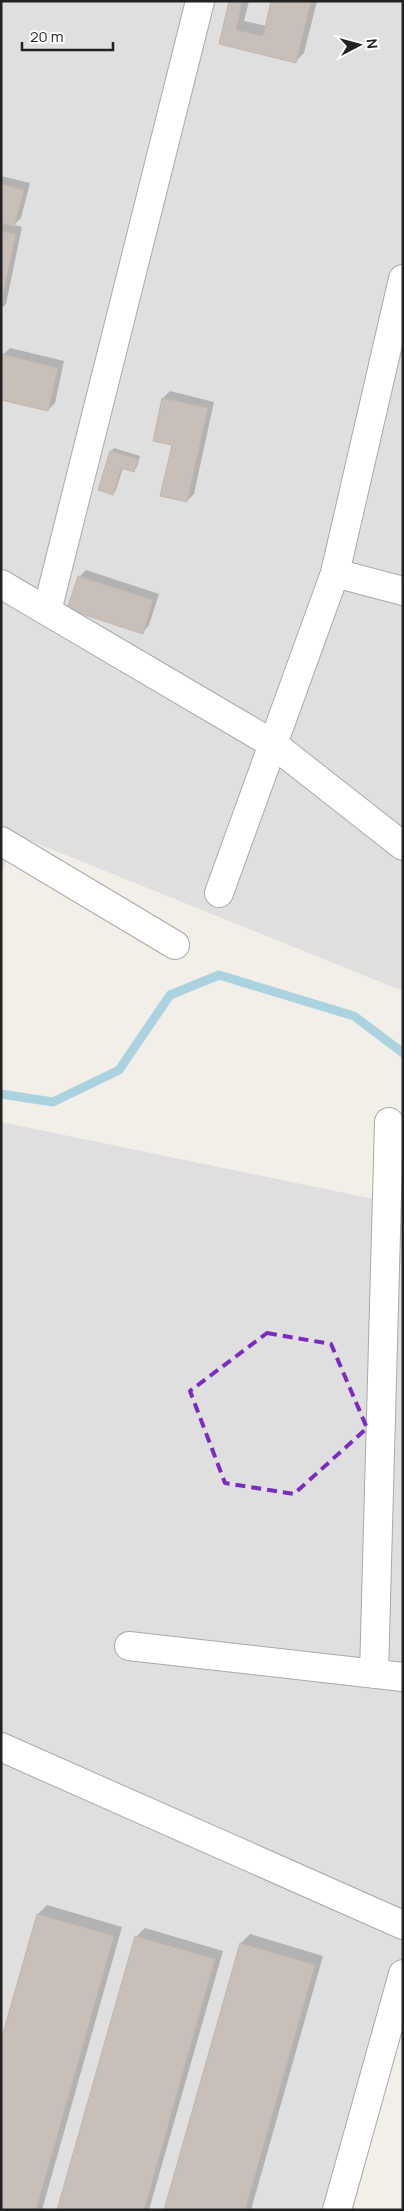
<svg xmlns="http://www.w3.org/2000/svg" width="404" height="2211" font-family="Manrope,sans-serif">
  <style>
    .residential { fill: #e0dfdf }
    .shadow { fill: #0003 }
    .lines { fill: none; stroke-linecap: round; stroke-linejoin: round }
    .stream { stroke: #aad3df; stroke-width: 9 }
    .building { fill: #c7bfb8; stroke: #c4b6ab }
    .minor-casing { stroke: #a9a9a9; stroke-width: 30 }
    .minor { stroke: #fff; stroke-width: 28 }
    .marked { fill: none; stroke: #7b2cbf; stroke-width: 4; stroke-dasharray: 10 6; stroke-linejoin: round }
  </style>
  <rect width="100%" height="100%" fill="#f2efe9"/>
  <path class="residential" d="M1,1H403V991L16,835L1,876Z
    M1,1122L403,1205V2026L353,2210H1Z"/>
  <path class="shadow" d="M230,1H249L244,21L267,26L273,1H317L304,53L295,62L220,44Z
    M1,176L30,183L21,218L14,225L22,227L6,304L1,309Z
    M10,348L64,361L55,403L48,410L1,398V362L3,355Z
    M170,391L214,402L194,494L187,501L173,444L154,440L163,398Z
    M114,448L140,456L137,467L133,471L123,468L116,490L113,494L99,490L111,451Z
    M86,570L159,594L149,625L143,632L79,577Z
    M47,1905L122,1927L42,2210H1V2044L38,1914Z
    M145,1928L223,1951L149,2210H58L136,1937Z
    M250,1934L323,1956L251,2210H166L241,1943Z"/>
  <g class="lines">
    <path class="stream" d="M1,1094L53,1102L119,1070L170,995L219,975L354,1016L403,1053"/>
  </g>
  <path class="building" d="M229,1H242L236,30L263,36L271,1H311L296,63L219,44Z
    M1,184L24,190L14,227L1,223Z
    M1,231L16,234L1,303Z
    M2,354L58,368L48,411L1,400Z
    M162,398L208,408L187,502L160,496L172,445L153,441Z
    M110,451L138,459L134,472L121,468L113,495L98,490Z
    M78,576L153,600L143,634L67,609Z
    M37,1914L114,1936L36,2210H1V2040Z
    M135,1936L215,1959L144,2210H57Z
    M240,1943L315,1965L245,2210H164Z"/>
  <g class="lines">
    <defs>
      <path id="minor" d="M335,573L403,591
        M1,584L273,744L403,846
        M47,611L200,1
        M1,841L175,945
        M219,893L335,573L403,279
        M129,1646L403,1677
        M374,1674L389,1122
        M1,1747L403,1925
        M337,2210L403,1974"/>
    </defs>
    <use href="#minor" class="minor-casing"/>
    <use href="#minor" class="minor"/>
  </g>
  <path class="marked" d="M267,1333L331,1344L367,1428L294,1494L225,1483L190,1391Z"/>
  <rect width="404" height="2211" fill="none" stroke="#222222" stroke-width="5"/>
  <g transform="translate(359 45) rotate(84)" stroke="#ffffff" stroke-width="4" paint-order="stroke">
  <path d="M0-4L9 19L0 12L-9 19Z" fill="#222222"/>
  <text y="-8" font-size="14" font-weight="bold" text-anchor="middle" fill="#222222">N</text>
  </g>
  <path d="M22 42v8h91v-8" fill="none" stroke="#222222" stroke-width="2.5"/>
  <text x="30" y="42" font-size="15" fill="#222222" stroke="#ffffff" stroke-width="4" paint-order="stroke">20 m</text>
</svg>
